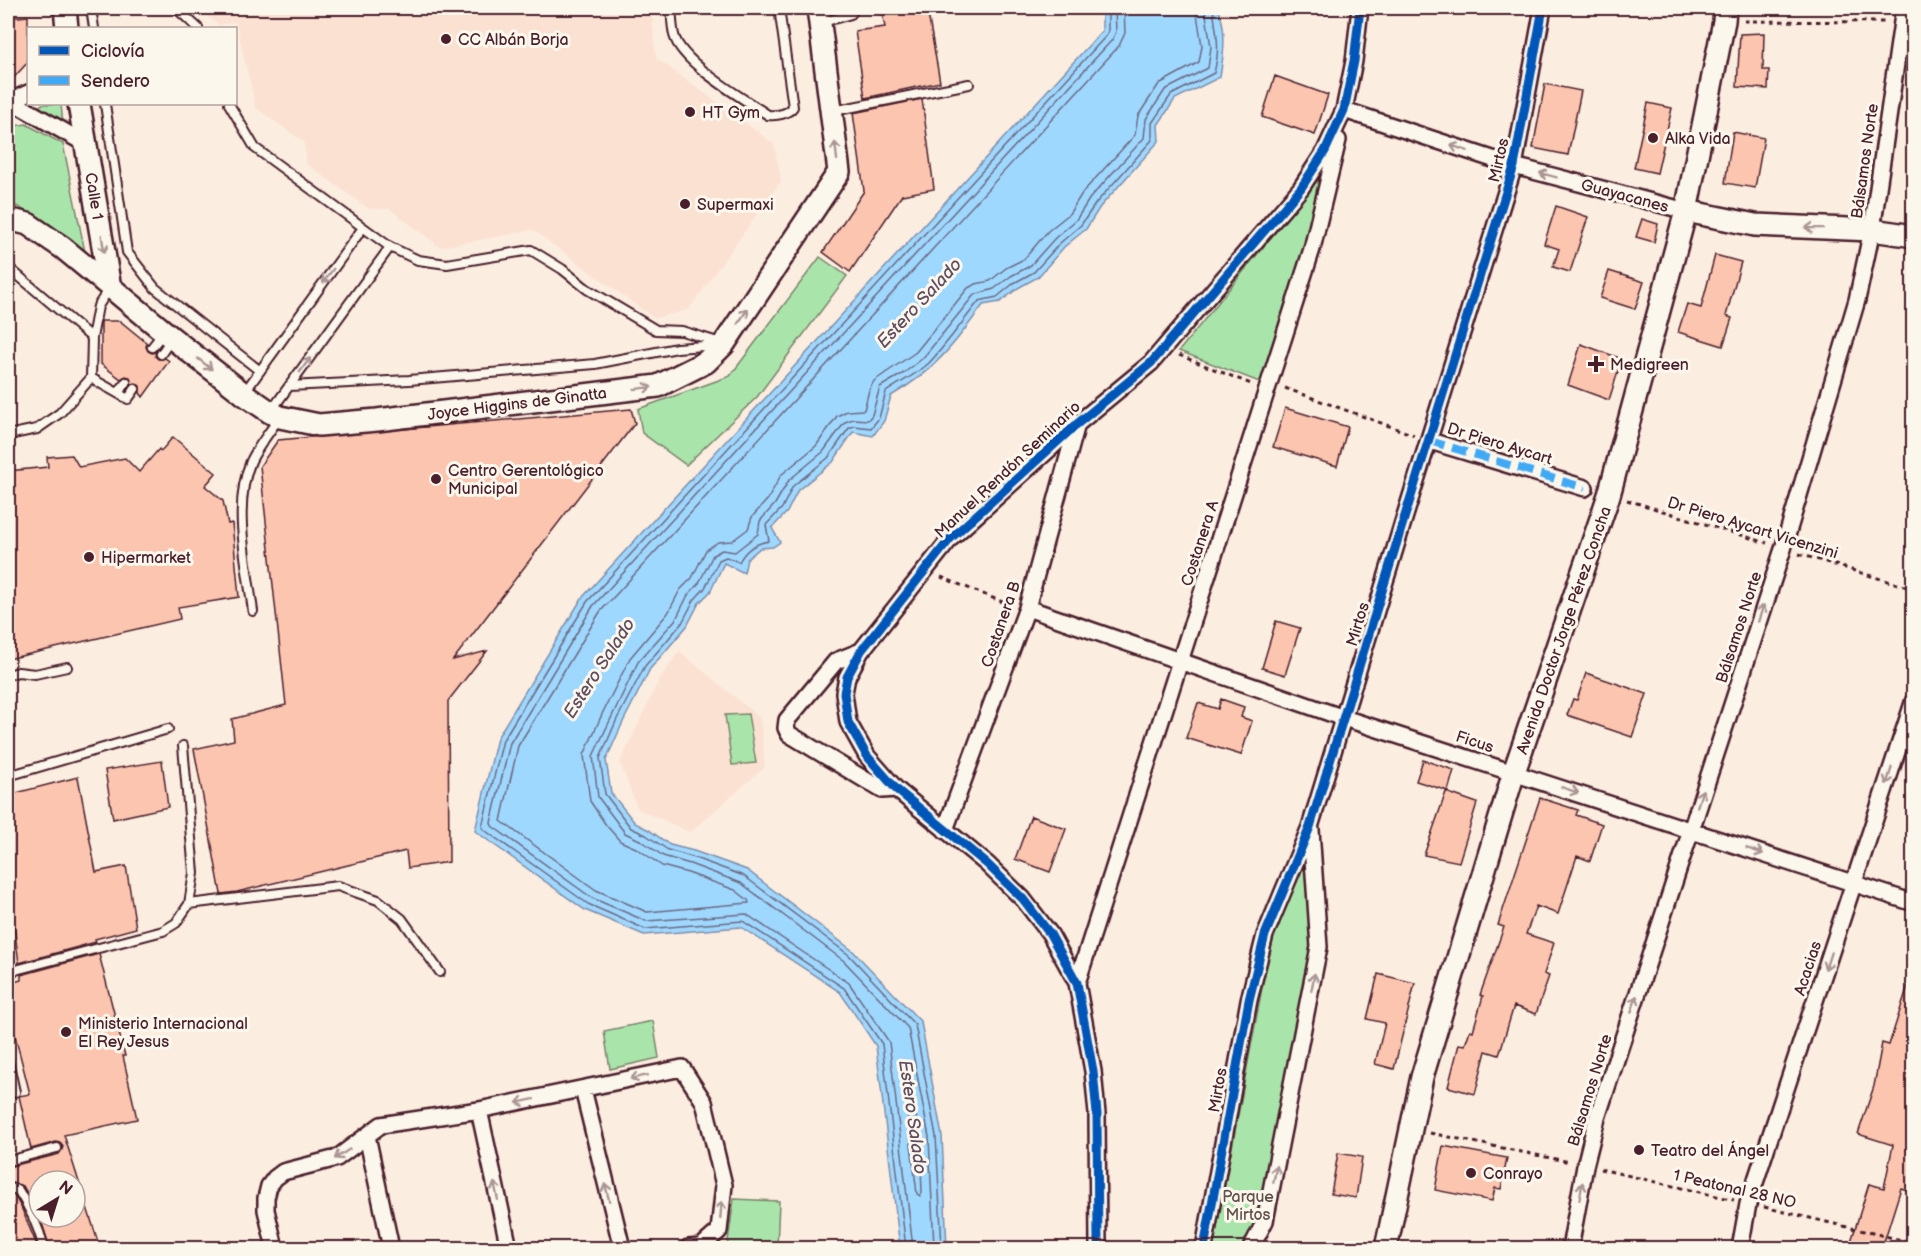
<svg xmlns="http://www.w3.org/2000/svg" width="1921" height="1256" font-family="'Balsamiq Sans',sans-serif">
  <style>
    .built { fill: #fbe1d2 }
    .green { fill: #a9e5ab; stroke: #7a826b; stroke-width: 1.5 }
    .water { fill: #9fd8ff; stroke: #7d8eaa; stroke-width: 1.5 }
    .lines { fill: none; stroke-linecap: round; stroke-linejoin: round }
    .shore { stroke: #6c6980; stroke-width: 1.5 }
    .building { fill: #fcc5b0; stroke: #4a1f2b; stroke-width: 1.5 }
    .lane-casing { stroke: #4a1f2b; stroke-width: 12 }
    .street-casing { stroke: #4a1f2b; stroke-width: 20 }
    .secondary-casing { stroke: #4a1f2b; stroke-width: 26 }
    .path { stroke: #4a1f2b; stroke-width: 3; stroke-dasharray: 4.5 4.5; stroke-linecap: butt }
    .lane { stroke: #fbf7ec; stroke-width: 8 }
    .street { stroke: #fbf7ec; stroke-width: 15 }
    .secondary { stroke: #fbf7ec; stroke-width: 21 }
    .quiet { stroke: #3fa9f5; stroke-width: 8; stroke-dasharray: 15 8; stroke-linecap: butt }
    .cycleway-casing { stroke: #fbf7ec; stroke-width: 13 }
    .cycleway { stroke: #0057b8; stroke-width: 9 }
    .oneway { stroke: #ab9695 }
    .poi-dot { fill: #4a1f2b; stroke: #fbf7ec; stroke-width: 2 }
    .labels { text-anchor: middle; stroke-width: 6; stroke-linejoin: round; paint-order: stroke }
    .poi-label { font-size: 16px; fill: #4a1f2b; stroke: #fbf7ec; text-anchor: start }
    .street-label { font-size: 16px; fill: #4a1f2b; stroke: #fbf7ec }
    .park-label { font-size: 16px; fill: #62504b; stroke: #fbf7ec }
    .water-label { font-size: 18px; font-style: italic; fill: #5f4d60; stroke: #fbf7ec }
  </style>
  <rect width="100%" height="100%" fill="#fbede0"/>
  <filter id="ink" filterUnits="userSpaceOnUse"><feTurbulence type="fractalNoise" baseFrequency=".0167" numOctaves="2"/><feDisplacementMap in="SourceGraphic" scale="12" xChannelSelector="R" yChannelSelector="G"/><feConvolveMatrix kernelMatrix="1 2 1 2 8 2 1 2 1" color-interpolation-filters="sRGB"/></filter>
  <g filter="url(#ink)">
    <path class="built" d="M201,8H651L656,58L774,144L781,181L688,310L654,318L533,230L440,247L390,209H369L307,164L304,142L256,108L236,22L219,25L201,11Z
      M679,651L760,718L765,767L690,832L638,809L620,763L659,680Z"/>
    <path class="green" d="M42,104H61L63,126L37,109Z
      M26,124L63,144L85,252L19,207L8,204V127Z
      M1332,162L1262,383L1179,351Z
      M820,257L847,276L757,397L686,465L642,433L638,409L730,376Z
      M748,714L756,763L732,765L725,715Z
      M1310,827L1318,947L1259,1248H1213L1270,946Z
      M653,1021L659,1058L610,1069L604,1031Z
      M734,1199L779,1201L777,1248H727Z"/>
    <path class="water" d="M1102,8H1218C1227,30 1224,53 1220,77L1175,99L1158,125L1159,141L1100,207L1086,229L1064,247L1038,277L1018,288L1000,302L983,305C954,345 934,371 891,396L884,421L873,436L853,432L833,462L798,490L787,512L772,528L780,542L773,547L760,548L747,559L744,573L724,563L710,592L699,603L687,626L650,669L623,722L606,760L611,793L635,823L649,830L670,845L694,851L747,870L853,951L921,1022L942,1136L947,1248H900L876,1046L840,992L741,927L644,935L585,910L475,831L497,738L582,598L1102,31Z"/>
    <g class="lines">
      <path class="shore" d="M1124,8L1125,33L1119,46L600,612L518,746L501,821L596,890L647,912L749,903L748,900L735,890L688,873L662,866L638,849L620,841L606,825L590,801L584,755L603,712L630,658L668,613L680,590L692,578L706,550L718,542L732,541L748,529L752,517L768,499L781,475L816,446L837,416L847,411L864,410L869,390L874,381L916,352L968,288L976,284L990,281L1006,268L1024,259L1048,231L1069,214L1083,192L1135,135L1138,116L1159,84L1199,62L1202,46L1196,8
        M905,1075L909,1077L920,1138L922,1193L920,1196L917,1194L903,1078Z
        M906,1248L882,1044L844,988L743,921L645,929L588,904L483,829L482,827L503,740L587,602L1106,36L1108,31V8
        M913,1248L889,1042L849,983L746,914L646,921L592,898L492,826L491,823L510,743L593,606L1112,40L1116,32L1115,8
        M934,1248L929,1137L908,1028L844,961L741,883L690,864L663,856L642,841L625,833L598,797L593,756L638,662L676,619L688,595L699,583L713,555L722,550L735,552L758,534L760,521L775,504L789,480L823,452L845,422L853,419L868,420L872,415L880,387L904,373L923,358L974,295L994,289L1011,276L1030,266L1055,238L1076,220L1090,198L1144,138L1146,119L1165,90L1208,68L1211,47L1205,8
        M942,1248L936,1136L915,1025L849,955L744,876L692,857L668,850L646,835L631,828L605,794L600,758L617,719L645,666L682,623L694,600L705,588L719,560L726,557L739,562C745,550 755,543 769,541L766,525L782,508L793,486L828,458L849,428L854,426L871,428L879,418L886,392C900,382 916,375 929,363C947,344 962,322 979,301L997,297L1014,283L1034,272L1060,243L1081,225L1096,203L1152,140V123L1171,95L1214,73C1221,45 1216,34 1213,8"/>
    </g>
    <path class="building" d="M881,8H927L940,82L865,98L855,31L885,27Z
      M28,16V62L8,84V18Z
      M1764,33L1763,70H1769L1768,89L1737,87L1740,34Z
      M1275,76L1328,95L1315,135L1262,117Z
      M1545,84L1581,91L1568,155L1533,148Z
      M922,99L934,189L902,195L850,272L823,252L864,191L853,113Z
      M1648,103L1672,108L1657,173L1634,168Z
      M1733,132L1764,138L1755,188L1725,183Z
      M1556,206L1588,217L1570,272L1553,267L1559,249L1544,244Z
      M1642,219L1658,224L1654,242L1636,237Z
      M1715,255L1741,262L1726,316L1732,318L1723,346L1678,332L1687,304L1701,308Z
      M1609,271L1644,282L1635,309L1600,298Z
      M101,321H120L147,343L146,347L148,351L152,353L156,352L155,356L158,359L165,358L169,361L143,397L140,393V386L136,383L131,384L130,377L126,376L121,379L101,364Z
      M1581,344L1622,359L1609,400L1568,385Z
      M1285,408L1348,427L1337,466L1273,447Z
      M631,409L635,423L453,660L487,651L448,701L449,862L408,868L406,851L237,892L221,894L194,749L234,740L232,719L286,705L260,466L278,440Z
      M173,437L216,473L205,486L223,501L228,524L232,523L239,597L178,607L180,619L8,659V471L48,467L47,457L72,455L79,467L125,458L139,472L159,449L161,451Z
      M1276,621L1300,628L1285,675L1262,668Z
      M1586,673L1647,694L1632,737L1567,715L1573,699L1577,700Z
      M1221,699L1244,707L1241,717L1252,721L1241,755L1186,738L1198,703L1218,709Z
      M1423,760L1454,770L1448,791L1416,781Z
      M162,761L168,807L113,819L105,770Z
      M78,777L96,872L126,866L136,928L95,939L96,942L19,963L8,881V795Z
      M1446,792L1477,803L1459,862L1424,855Z
      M1540,798L1578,810L1576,815L1602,824L1590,861L1577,856L1558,914L1536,906L1526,934L1554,943L1544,974L1549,976L1536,1014L1514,1006L1499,1055L1486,1051L1475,1094L1448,1087L1459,1044L1465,1045L1470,1030L1473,1031L1483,996L1480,995L1504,927L1498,925Z
      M1031,816L1066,829L1050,872L1015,859Z
      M99,954L125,1056H123L137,1119L64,1135L100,1248H50L40,1217H75V1181H39V1215L23,1186L8,1182V1167L59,1154L63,1147L61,1143L56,1142L31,1149L19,1096L30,1094L8,1008V984L21,980V975Z
      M1378,974L1415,983L1394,1069L1375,1064L1385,1023L1367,1019Z
      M1911,976L1914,977V1180L1910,1191L1901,1188L1882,1248H1849L1869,1184L1884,1188L1893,1145L1858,1134L1874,1086L1882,1043L1889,1045Z
      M1443,1146L1507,1158L1501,1189L1495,1188L1492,1201L1435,1190Z
      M1338,1153L1362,1157L1356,1198L1331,1194Z
      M8,1194L14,1195L21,1207L38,1248H8Z"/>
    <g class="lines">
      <defs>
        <path id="lane" d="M91,8L94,28
          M176,8L198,28
          M671,8C672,16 672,27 674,35C681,63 744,99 768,115C777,116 788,114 793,107L779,8
          M823,22L851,14L855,8
          M105,104L127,252L155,288L260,371
          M229,104L255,148L390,247L418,260L447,264L531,250L562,269L587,289L656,330L682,331L721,343
          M833,111L969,84
          M8,267L92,338
          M109,289L98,306L92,338L91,378L128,399L135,389
          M152,347L164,332
          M161,354L172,338
          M289,386L409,380L595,364L677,348L717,345
          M119,392L126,382
          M244,393L362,229
          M271,411L390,247
          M8,435L37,429L60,413L91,378
          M253,611C247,565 232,505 251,461C258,446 270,432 278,419
          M8,675L18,672L35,674L67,667
          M8,776L168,729
          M189,904L338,886L378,900L402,919L440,972
          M8,972L163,931L176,923L189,904L194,873L183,746
          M8,1060L15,1092
          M8,1161L57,1148
          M8,1188L18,1190C31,1209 38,1226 44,1248"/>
        <path id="street" d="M11,101L86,144
          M8,102L28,93
          M1344,110L1514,166L1686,211
          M1430,441L1585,488
          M1027,608L1344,718L1914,903
          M861,651L836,661L787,720L786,728L789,734L882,790L896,789
          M945,830L1027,608L1077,424
          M1077,983L1312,249L1338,140
          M583,1089L622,1248
          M479,1110L509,1248
          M367,1136L391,1248
          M275,1248L266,1210V1198L269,1186L275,1178L283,1172L337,1158L381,1125L479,1110L682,1068L704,1102L724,1185L719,1231L701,1247L688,1248
          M1098,1248L1097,1114L1093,1071L1077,983L1050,934L1023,899L987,864L896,789L867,756L848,722L844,693L847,677L861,651L950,539L1077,424L1151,363L1301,188L1325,151L1344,110L1354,61L1360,8
          M1204,1248L1249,1000L1265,935L1310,827L1404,519L1514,166L1543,8
          M1251,1248L1265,1221L1319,947L1311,830
          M1570,1248L1585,1166L1597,1118L1783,549L1857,300L1872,230L1904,8
          M1740,1248L1748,1204L1914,700"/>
        <path id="secondary" d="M65,8L67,28
          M79,104L110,288
          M1686,211L1755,225L1872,230L1914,236
          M8,219L28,224L63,248L172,338L244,394L270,412L280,417L319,425L377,420L658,386L706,362L724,344L839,172L818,8
          M1386,1248L1422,1077L1514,772L1609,495L1686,211L1724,21L1725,8"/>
      </defs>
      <use href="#lane" class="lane-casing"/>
      <use href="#street" class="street-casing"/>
      <use href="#secondary" class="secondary-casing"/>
      <path class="path" d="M1744,21L1885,22
        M1179,355L1251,384
        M1285,388L1414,435
        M1627,500L1767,543
        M1799,554L1914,589
        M941,577L1010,605
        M1430,1133L1570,1162
        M1600,1169L1734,1200
        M1764,1207L1914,1243"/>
      <use href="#lane" class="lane"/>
      <use href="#street" class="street"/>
      <use href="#secondary" class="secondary"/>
      <path class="quiet" d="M1430,441L1585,488"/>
      <defs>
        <path id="cycleway" d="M1098,1248L1097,1114L1093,1071L1077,983L1050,934L1023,899L987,864L896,789L867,756L848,722L844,693L847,677L861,651L950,539L1077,424L1151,363L1301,188L1325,151L1344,110L1354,61L1360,8
          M1204,1248L1249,1000L1265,935L1310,827L1404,519L1514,166L1543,8"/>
      </defs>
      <use href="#cycleway" class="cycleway-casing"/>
      <use href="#cycleway" class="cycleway"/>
    </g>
    <defs><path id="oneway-shaft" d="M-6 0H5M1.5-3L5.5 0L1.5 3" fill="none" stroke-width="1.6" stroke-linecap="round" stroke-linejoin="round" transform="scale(1.5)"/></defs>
    <g class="oneway">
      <use href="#oneway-shaft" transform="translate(1459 148) rotate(-162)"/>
      <use href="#oneway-shaft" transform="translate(836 151) rotate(-97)"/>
      <use href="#oneway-shaft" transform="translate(1548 175) rotate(-165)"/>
      <use href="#oneway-shaft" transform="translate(1814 228) rotate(-179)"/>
      <use href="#oneway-shaft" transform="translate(103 244) rotate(81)"/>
      <use href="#oneway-shaft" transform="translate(328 276) rotate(126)"/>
      <use href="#oneway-shaft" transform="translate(743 316) rotate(-56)"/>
      <use href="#oneway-shaft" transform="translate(205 364) rotate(38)"/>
      <use href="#oneway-shaft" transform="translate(305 365) rotate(-54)"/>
      <use href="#oneway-shaft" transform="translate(643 388) rotate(-7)"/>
      <use href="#oneway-shaft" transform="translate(1761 613) rotate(-72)"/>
      <use href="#oneway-shaft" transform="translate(1889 776) rotate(108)"/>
      <use href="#oneway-shaft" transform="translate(1570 790) rotate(18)"/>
      <use href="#oneway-shaft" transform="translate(1700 798) rotate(-72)"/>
      <use href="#oneway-shaft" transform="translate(1755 851) rotate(19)"/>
      <use href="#oneway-shaft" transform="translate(1828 961) rotate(108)"/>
      <use href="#oneway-shaft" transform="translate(1313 982) rotate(-79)"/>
      <use href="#oneway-shaft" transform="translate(1634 1004) rotate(-72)"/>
      <use href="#oneway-shaft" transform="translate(639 1077) rotate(168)"/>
      <use href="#oneway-shaft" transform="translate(525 1101) rotate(168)"/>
      <use href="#oneway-shaft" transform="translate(342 1154) rotate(148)"/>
      <use href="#oneway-shaft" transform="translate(1275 1174) rotate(-79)"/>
      <use href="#oneway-shaft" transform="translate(496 1191) rotate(-102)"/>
      <use href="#oneway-shaft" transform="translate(1581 1191) rotate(-80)"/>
      <use href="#oneway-shaft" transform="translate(607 1192) rotate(-104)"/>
      <use href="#oneway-shaft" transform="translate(721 1210) rotate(-85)"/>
    </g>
  </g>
  <g class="poi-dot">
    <circle cx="446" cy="39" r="6"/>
    <circle cx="690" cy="112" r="6"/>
    <circle cx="1653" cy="138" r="6"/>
    <circle cx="685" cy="204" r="6"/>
    <path d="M1593 355h6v6h6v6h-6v6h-6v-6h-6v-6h6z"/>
    <circle cx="436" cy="479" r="6"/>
    <circle cx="89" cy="557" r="6"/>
    <circle cx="66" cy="1032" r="6"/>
    <circle cx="1639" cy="1150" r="6"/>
    <circle cx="1471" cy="1173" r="6"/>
  </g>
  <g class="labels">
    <g class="poi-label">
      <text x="458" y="45">CC Albán Borja</text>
      <text x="702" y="118">HT Gym</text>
      <text x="1665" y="144">Alka Vida</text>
      <text x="697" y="210">Supermaxi</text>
      <text x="1610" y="370">Medigreen</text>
      <text x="448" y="476">Centro Gerentológico<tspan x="448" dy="18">Municipal</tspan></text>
      <text x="101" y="563">Hipermarket</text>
      <text x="78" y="1029">Ministerio Internacional<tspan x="78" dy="18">El Rey Jesus</tspan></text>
      <text x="1651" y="1156">Teatro del Ángel</text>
      <text x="1483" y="1179">Conrayo</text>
    </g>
    <g class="street-label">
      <text transform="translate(1498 160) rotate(-77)" y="6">Mirtos</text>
      <text transform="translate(1864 161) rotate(-82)" y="6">Bálsamos Norte</text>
      <text transform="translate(1625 195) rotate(15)" y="6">Guayacanes</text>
      <text transform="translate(95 196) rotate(81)" y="6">Calle 1</text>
      <text transform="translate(517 403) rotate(-7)" y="6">Joyce Higgins de Ginatta</text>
      <text transform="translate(1500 443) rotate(17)" y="6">Dr Piero Aycart</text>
      <text transform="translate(1007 469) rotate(-43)" y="6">Manuel Rendón Seminario</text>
      <text transform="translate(1753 527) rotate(17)" y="6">Dr Piero Aycart Vicenzini</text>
      <text transform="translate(1199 543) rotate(-72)" y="6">Costanera A</text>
      <text transform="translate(1000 624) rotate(-71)" y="6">Costanera B</text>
      <text transform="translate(1357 624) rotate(-73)" y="6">Mirtos</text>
      <text transform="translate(1738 627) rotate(-72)" y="6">Bálsamos Norte</text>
      <text transform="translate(1563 630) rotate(-71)" y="6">Avenida Doctor Jorge Pérez Concha</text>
      <text transform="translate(1475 741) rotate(18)" y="6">Ficus</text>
      <text transform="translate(1807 968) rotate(-72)" y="6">Acacias</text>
      <text transform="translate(1217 1090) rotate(-80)" y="6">Mirtos</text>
      <text transform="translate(1589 1090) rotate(-73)" y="6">Bálsamos Norte</text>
      <text transform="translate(1735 1188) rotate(13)" y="6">1 Peatonal 28 NO</text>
    </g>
    <g class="park-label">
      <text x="1248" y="1202">Parque<tspan x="1248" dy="18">Mirtos</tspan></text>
    </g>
    <g class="water-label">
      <text transform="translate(919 303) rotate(-47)" y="6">Estero Salado</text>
      <text transform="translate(599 668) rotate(-57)" y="6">Estero Salado</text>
      <text transform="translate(913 1117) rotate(82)" y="6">Estero Salado</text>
    </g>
  </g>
  <rect width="1921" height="1256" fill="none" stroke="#fbf7ec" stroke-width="30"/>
  <rect x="15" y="15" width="1891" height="1226" fill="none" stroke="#4a1f2b" stroke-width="2" filter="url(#ink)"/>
  <rect x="27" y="27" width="210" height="78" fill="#fbf7ec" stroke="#b4a19f" stroke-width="1.5"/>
  <rect x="39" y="46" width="30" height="9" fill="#0057b8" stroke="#b4a19f" stroke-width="1.5"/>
  <text x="81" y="57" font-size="18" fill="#4a1f2b">Ciclovía</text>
  <rect x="39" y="76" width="30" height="9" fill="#3fa9f5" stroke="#b4a19f" stroke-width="1.5"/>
  <text x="81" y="87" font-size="18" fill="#4a1f2b">Sendero</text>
  <g transform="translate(57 1199) rotate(38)"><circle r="28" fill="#fbf7ec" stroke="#b4a19f" stroke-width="1.5"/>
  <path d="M0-4.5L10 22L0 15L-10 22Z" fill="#4a1f2b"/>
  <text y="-9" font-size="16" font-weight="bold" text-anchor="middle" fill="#4a1f2b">N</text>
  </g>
</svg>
